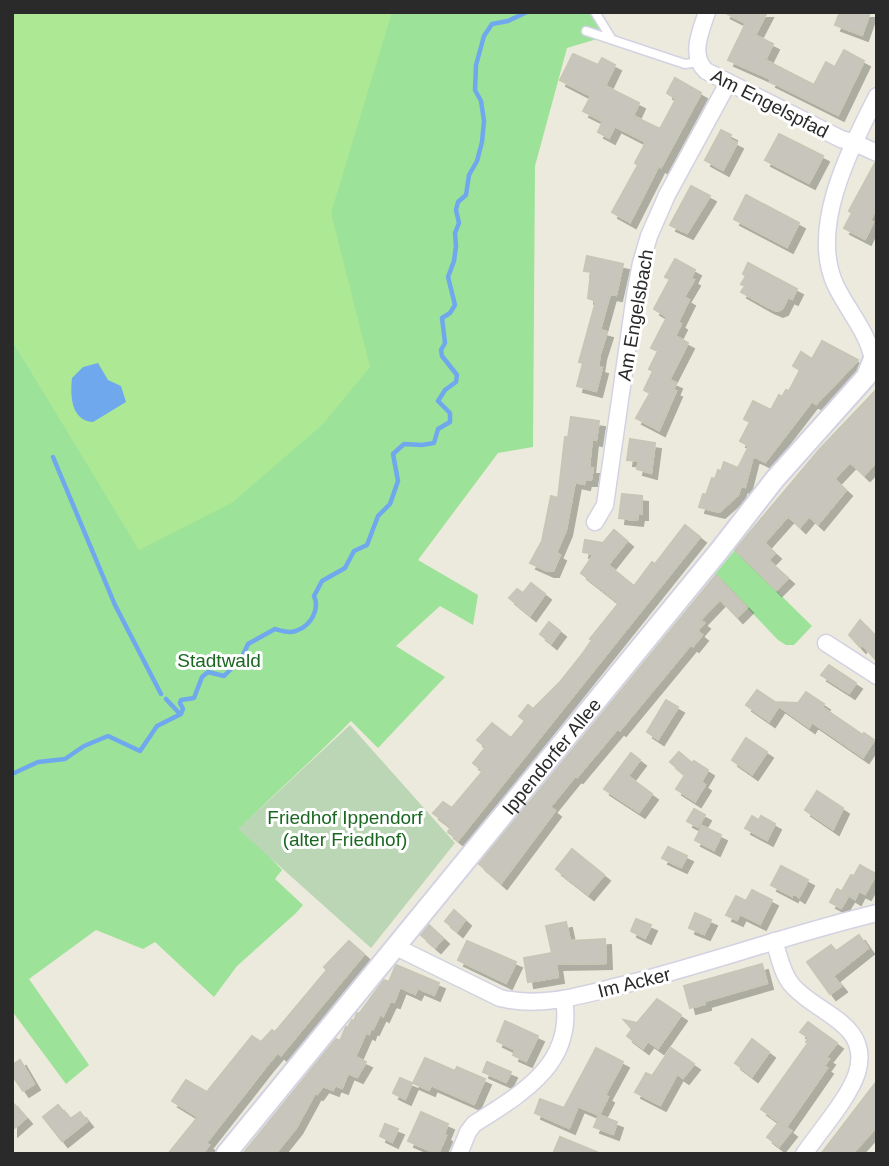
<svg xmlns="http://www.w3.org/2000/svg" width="889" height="1166" font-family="Helvetica,sans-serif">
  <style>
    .green { fill: #9de299 }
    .cemetery { fill: #bad6b4 }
    .pitch { fill: #ade995 }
    .water { fill: #70a8ed }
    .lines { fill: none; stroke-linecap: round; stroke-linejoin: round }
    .stream { stroke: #70a8ed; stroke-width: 4.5 }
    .building { fill: #c8c6bc; stroke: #c7c6b6; stroke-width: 2; filter: url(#shadow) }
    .service-casing { stroke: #d3d2e3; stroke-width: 11 }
    .minor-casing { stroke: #d3d2e3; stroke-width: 19 }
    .tertiary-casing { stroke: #d3d2e3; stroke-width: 23 }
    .service { stroke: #fff; stroke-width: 8 }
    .minor { stroke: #fff; stroke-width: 16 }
    .tertiary { stroke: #fff; stroke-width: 19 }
    .labels { text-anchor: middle; stroke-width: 6; stroke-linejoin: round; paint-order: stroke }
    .street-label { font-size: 19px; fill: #2a2a2a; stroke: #fff }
    .park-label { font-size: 19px; fill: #1b6721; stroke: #fff }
  </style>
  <defs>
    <filter id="shadow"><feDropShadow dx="6" dy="6" stdDeviation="0" flood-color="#0004"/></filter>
  </defs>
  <rect width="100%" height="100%" fill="#eceadc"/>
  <path class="green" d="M374,12H589L607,36L567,48L535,166L533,447L498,453L418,560L478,595L473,625L440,606L396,646L445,677L378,748L351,721C315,758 277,791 241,827L282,870L275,879L303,905L296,913L237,966L214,997L155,942L143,949L96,930L29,979L89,1065L66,1084L12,1011V340L140,549L303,292Z
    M735,550L812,626L794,645H786L778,640L715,574Z"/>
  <path class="cemetery" d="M350,725L455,843L371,948L238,829Z"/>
  <path class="pitch" d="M12,12H392L331,213L370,367L322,425L233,502L139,550L12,340Z"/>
  <path class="water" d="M98,363L108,380L121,386L126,402L93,422C71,421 70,395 72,378L83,367Z"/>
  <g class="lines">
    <path class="stream" d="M53,457L115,605L161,694
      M166,699L180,714
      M12,774L38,762L65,759L84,746L108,736L140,751L157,726L181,714L183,709L180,703L181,700L194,698L202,677L208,672L224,676L241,659L248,644L275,629C282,631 291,634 298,630C311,625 320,609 314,596L322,581L345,568L354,551L367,545L378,516L390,504L398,481L393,454L404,444L422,445L434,443L438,429L450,422V413L438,401L445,390L456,382L457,375L442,356L441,350L445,343L442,318L450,313L455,305L448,277L454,261L456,246L455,233L459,223L456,210L458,202L466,195L469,175L477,161L482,142L484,121L481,101L475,90L476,65L484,36L492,24L508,21L527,12"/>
  </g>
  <path class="building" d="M724,12H767L755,35L773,44L765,60L814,85L826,62L835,67L844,50L864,61L838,115L770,81L771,79L728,60L746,23Z
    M840,12H870L862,35L835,25Z
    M573,54L598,65L602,58L615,65L605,86L639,103L633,116L660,129L676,99L667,93L675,78L701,93L661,167L659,165L630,222L612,212L638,165L635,163L646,142L615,126L609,138L598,132L603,121L583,111L591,96L560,80Z
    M721,130L731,135L729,139L737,143L723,170L705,160Z
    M779,134L823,156L809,183L765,160Z
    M875,163H877V206L870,221L873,222L865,239L844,228L852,213L849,211Z
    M691,186L710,196L687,233L670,225Z
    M746,195L799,223L787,247L734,219Z
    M587,256L623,264L616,295L610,294L600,330L607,332L600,354L598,367L602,368L596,391L577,386L583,363L579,362L596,301L588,298L591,272L584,271Z
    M675,259L695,270L691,278L694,280L684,297L689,300L678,322L681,324L675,336L688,343L669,380L676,383L673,390L676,391L659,430L636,418L650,393L644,390L653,371L649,369L658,351L651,348L667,317L654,309L670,279L665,277Z
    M748,263L797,289L792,299L788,297L782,309L777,311L768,307L741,292L745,286L741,284L746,276L743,274Z
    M822,341L858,360L816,404L812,401L765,462L753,456L745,487L741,486L738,495L719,512L699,507L703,494L706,495L712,478L715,479L718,470L721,471L724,462L738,468L749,446L740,441L750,422L744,419L753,401L771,410L779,395L782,397L786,390L789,391L800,370L793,366L801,352L812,359Z
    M877,389V461L864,475L850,462L834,479L846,490L818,524L809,516L800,527L788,516L764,543L775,553L768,560L788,578L776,590L735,550L820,449Z
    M571,417L599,421L596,440L592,439L589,468H593L591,480H585L584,484L575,482L566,530L556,553L560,555L553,571H548L530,563L542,541L551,496L558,498L565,437L568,438Z
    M630,439L655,443L651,473L637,469L639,461L627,460Z
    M622,494L642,496V514H638L637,520L619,518Z
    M685,525L700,537L458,840L448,832L451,827L433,813L443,802L452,808L483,771L473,763L486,747L477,740L492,723L511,738L525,721L519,716L528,705L533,709L560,682L583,653L592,640L590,639L619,603L581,573L594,554L583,552L585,540L603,543L614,530L627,541L608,565L634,586L652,562L655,564Z
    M716,575L747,607L737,617L720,599L700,620L704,623L697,631L702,635L693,646L691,644L620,730L618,728L577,777L575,776L550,807L555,811L501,883L479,864Z
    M531,583L545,594L530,615L509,598L517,589L523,593Z
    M860,620L877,638V661L862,644L860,647L849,635Z
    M549,622L560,631L551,643L540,634Z
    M829,665L856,683L849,693L821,675Z
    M757,690L775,702L798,703L806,692L824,704L822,707L863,735L864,733L874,740L863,757L812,722L809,727L779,706L769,721L746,705Z
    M666,700L678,707L658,739L647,732Z
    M746,738L767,752L752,774L732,760Z
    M679,752L692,763L694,761L708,770L701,782L705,785L695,801L676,789L685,775L670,762Z
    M631,753L640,760L628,776L652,794L639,812L604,789Z
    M817,791L843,808L833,829L805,810Z
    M694,809L705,815L698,827L687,821Z
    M752,816L759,820L761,816L775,824L767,840L745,828Z
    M702,826L721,835L714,850L695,840Z
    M668,847L687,856L681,867L662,858Z
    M572,849L604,875L588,894L556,869Z
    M860,865L876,874L865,894L859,891L855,899L842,891L851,875L854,876Z
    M781,866L808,880L799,897L793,893L792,896L771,885Z
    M837,889L849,895L841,908L830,902Z
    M752,890L772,900L760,924L740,914L737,920L726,915L736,896L746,901Z
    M454,910L465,920L457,931L445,921Z
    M695,913L711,920L704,934L689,928Z
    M636,919L651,925L645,938L631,931Z
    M566,922L570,941L605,939L606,963L556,964L558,977L528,982L524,958L552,953L546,926Z
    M429,925L443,938L435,947L421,935Z
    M859,935L868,948L833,976L841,986L830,994L807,962L831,945L836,951Z
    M349,941L364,954L281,1055L278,1052L268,1064L206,1143L209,1145L202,1154H168L198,1117L172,1101L186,1080L207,1092L252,1036L261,1042L272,1030L275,1032L327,970L324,967Z
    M467,941L516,962L506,983L458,960Z
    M762,964L767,983L705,1001V1004L690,1008L684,986Z
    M396,965L439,983L434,995L418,988L415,994L400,987L394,1002L390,1001L383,1016L380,1014L373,1029L371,1028L369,1034L366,1032L355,1057L366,1062L357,1077L348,1073L342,1088L335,1085L333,1090L323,1086L317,1094L315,1093L296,1128L275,1154H243L336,1039L340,1041L346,1027H348L352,1020L354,1021L357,1013L359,1014L384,980L389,982Z
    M657,999L681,1015L658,1048L648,1041L643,1048L627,1036L632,1029L624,1020L637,1023Z
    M505,1021L538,1036L526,1061L513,1055L516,1050L497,1041Z
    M808,1022L837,1043L826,1057L829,1059L824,1066L827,1068L786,1127L761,1109L808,1043L806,1042L809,1038L800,1032Z
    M752,1039L769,1052L752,1076L735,1063Z
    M596,1048L623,1062L605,1095L608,1097L599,1115L578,1106L569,1128L535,1113L540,1099L564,1108Z
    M671,1048L694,1064L683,1078L677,1074L660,1105L635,1092L646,1073L652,1076Z
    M425,1058L455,1071L457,1067L485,1079L474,1104L431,1085L429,1090L413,1083Z
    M20,1060L34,1084L23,1091L12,1075V1065Z
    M487,1062L511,1072L506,1082L483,1072Z
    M400,1078L412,1083L405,1099L393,1093Z
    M877,1081V1126L852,1154H821Z
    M12,1102L26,1118L12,1130Z
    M58,1105L70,1119L80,1112L87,1121L62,1141L43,1117Z
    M421,1112L448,1124L444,1134L446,1136L438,1154L408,1141Z
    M599,1115L617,1122L613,1134L594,1127Z
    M779,1122L791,1131L779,1146L767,1137Z
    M385,1124L398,1129L392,1142L380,1136Z
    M560,1137L599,1153V1154H553Z"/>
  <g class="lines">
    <defs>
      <path id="service" d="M595,12L611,38
        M586,31L685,64L699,62"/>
      <path id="minor" d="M707,12C701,31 689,55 706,71L841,139L855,143L877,153
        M873,360C868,332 847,310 835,284C809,226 851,148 877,96
        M595,522L605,505L635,295L641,263L649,236L667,195L728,83
        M826,643L877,676
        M774,941C779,955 782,974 792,985C816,1014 872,1023 857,1073C849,1098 819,1132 804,1154
        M396,947L500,998C544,1009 588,993 631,983C713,962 794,933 877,913
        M459,1154L468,1132L474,1124C521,1094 575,1064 564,999"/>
      <g id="tertiary">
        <path id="s1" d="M226,1154L719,551L775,479L866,377L873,360L877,359"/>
      </g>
    </defs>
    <use href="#service" class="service-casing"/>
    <use href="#minor" class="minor-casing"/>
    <use href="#tertiary" class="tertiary-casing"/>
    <use href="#service" class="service"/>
    <use href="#minor" class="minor"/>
    <use href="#tertiary" class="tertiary"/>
  </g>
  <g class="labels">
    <g class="street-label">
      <text transform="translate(770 103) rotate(27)" y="7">Am Engelspfad</text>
      <text transform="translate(635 315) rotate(-80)" y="7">Am Engelsbach</text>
      <text dy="7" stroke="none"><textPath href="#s1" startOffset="514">Ippendorfer Allee</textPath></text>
      <text transform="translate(634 982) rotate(-14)" y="7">Im Acker</text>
    </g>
    <g class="park-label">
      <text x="219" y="667">Stadtwald</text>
      <text x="345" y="824">Friedhof Ippendorf<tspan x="345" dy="22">(alter Friedhof)</tspan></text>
    </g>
  </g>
  <rect width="889" height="1166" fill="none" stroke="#2a2a2a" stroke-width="28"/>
</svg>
